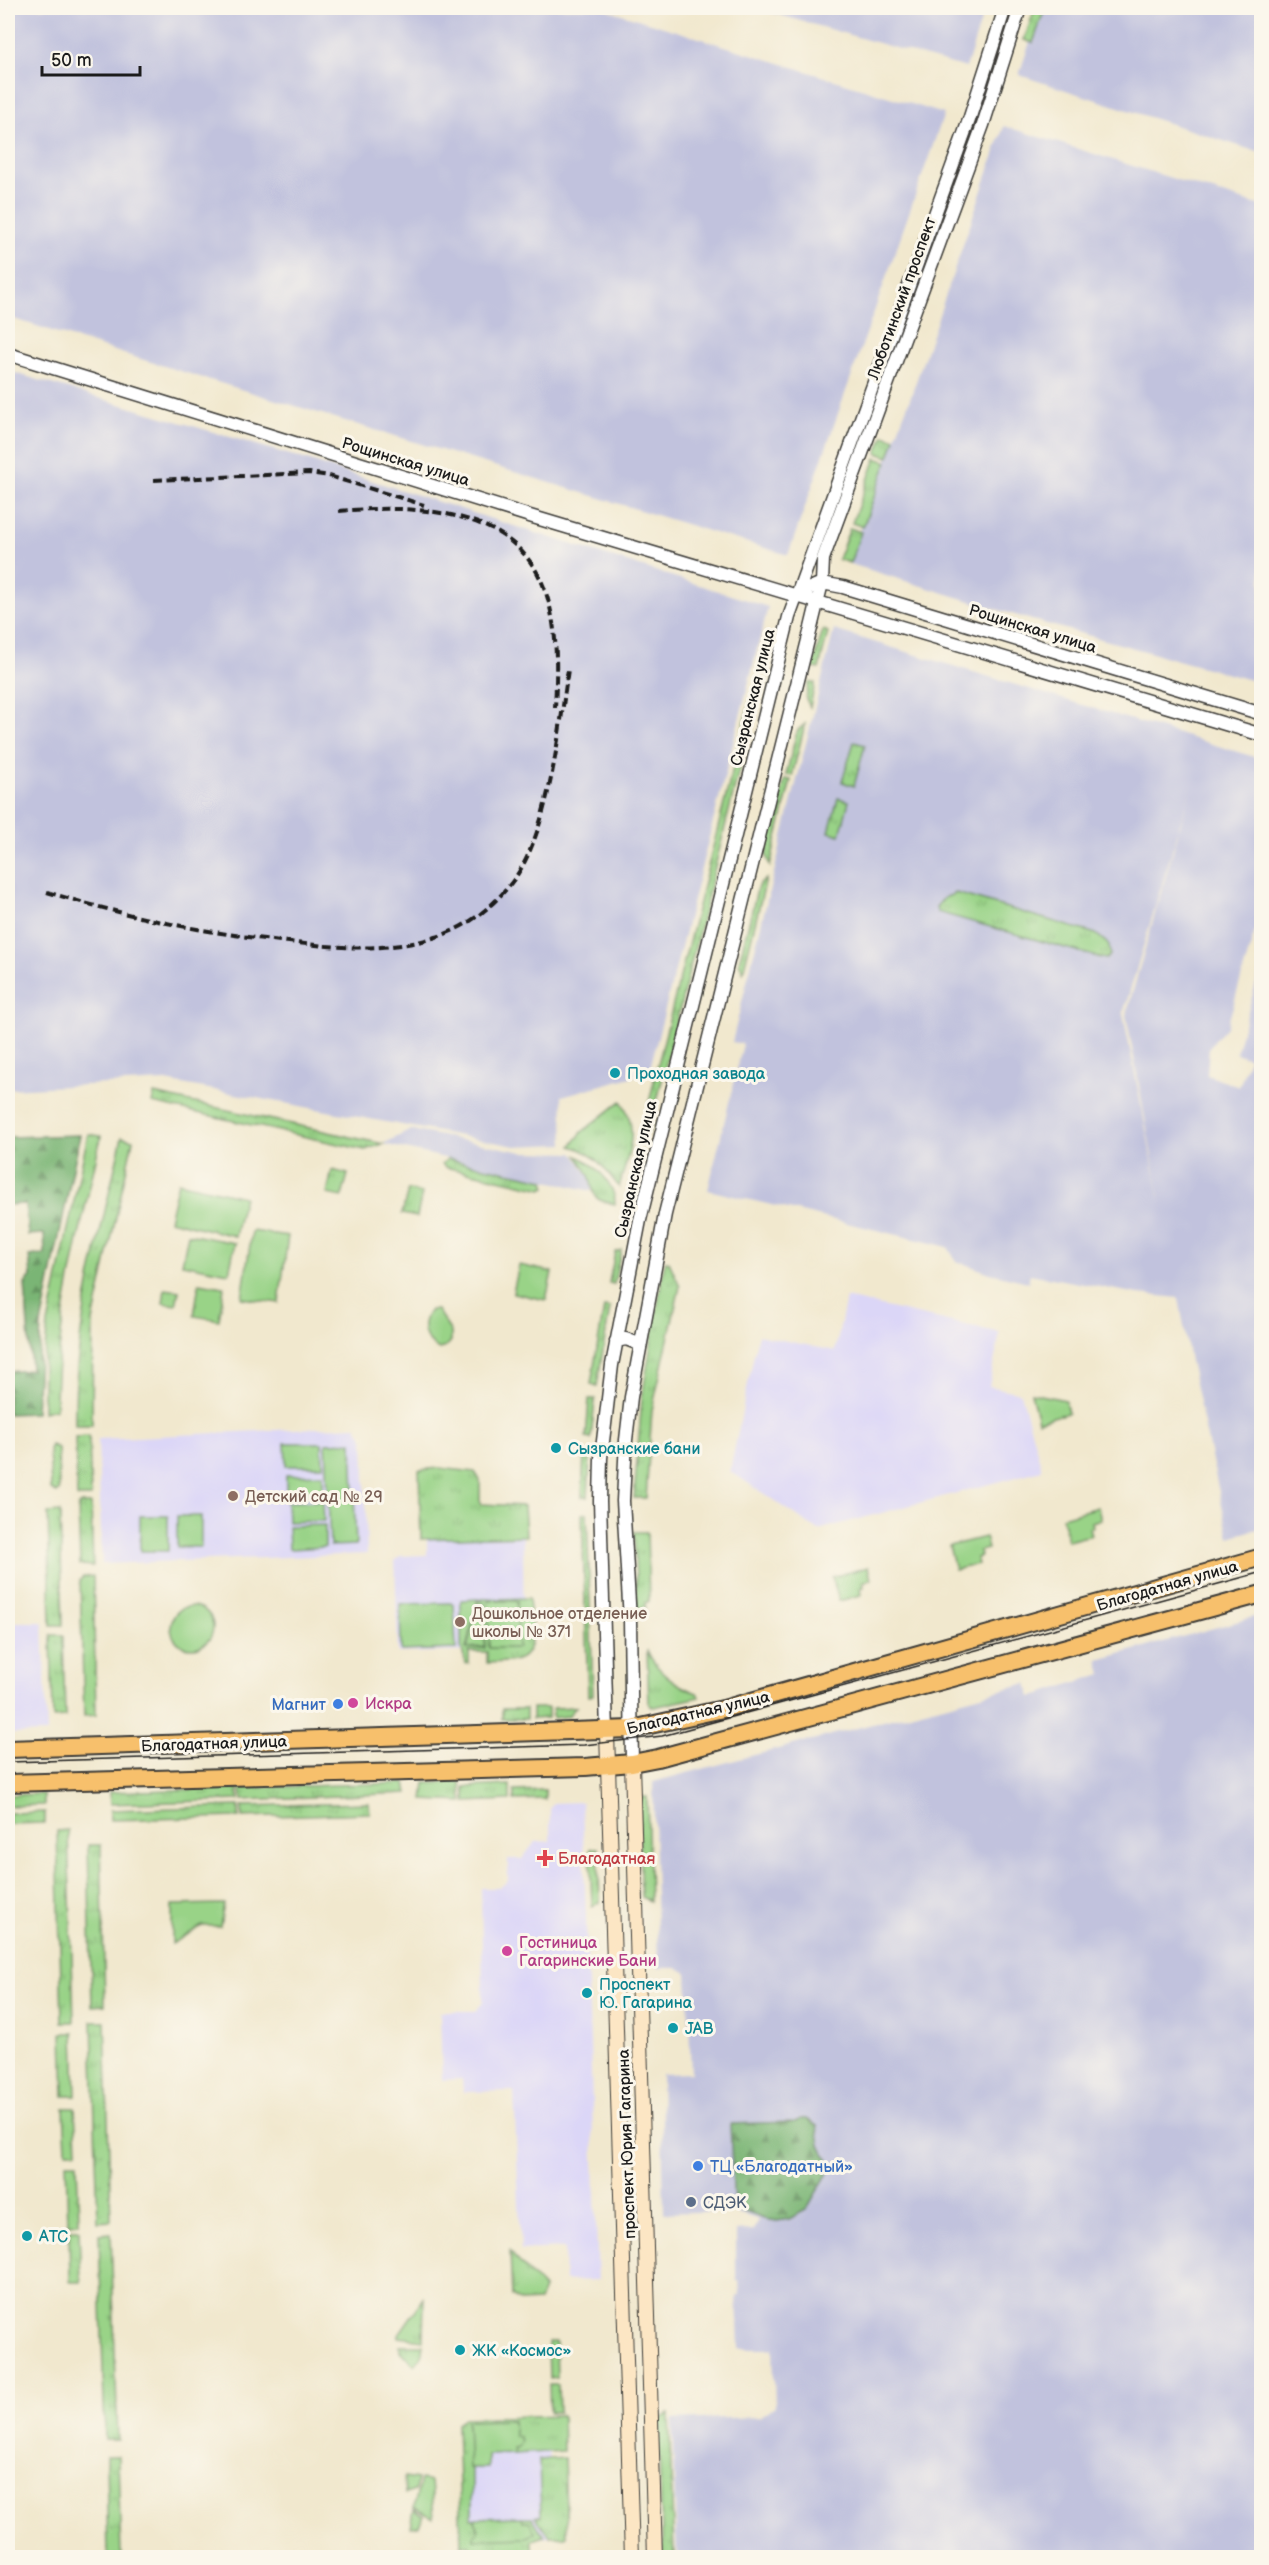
<svg xmlns="http://www.w3.org/2000/svg" width="1269" height="2565" font-family="'Balsamiq Sans',sans-serif">
  <style>
    .built { fill: #dbd6f7 }
    .industrial { fill: #c1c2dd; fill-rule: evenodd }
    .grass { fill: url(#grass-tufts); stroke: #5a7852; stroke-width: 1.5 }
    .forest { fill: url(#forest-firs); stroke: #4b6848; stroke-width: 1.5 }
    .green { fill: #99d387; stroke: #5a7852; stroke-width: 1.5 }
    .lines { fill: none; stroke-linecap: round; stroke-linejoin: round }
    .tertiary-casing { stroke: #3c3b37; stroke-width: 15 }
    .secondary-casing { stroke: #3c3b37; stroke-width: 16 }
    .primary-casing { stroke: #3c3b37; stroke-width: 20 }
    .tertiary { stroke: #fff; stroke-width: 12 }
    .secondary { stroke: #fce6c4; stroke-width: 14 }
    .primary { stroke: #f7c06c; stroke-width: 16 }
    .tram { stroke: #1c1c1c; stroke-width: 1.5 }
    .rail { stroke: #1c1c1c; stroke-width: 4; stroke-dasharray: 9 4.5; stroke-linecap: butt }
    .culture-dot { fill: #0f9aa8; stroke: #fbf7ec; stroke-width: 2 }
    .education-dot { fill: #8d6e63; stroke: #fbf7ec; stroke-width: 2 }
    .hotel-dot { fill: #d1479c; stroke: #fbf7ec; stroke-width: 2 }
    .shop-dot { fill: #3f7fe0; stroke: #fbf7ec; stroke-width: 2 }
    .health-dot { fill: #e0444e; stroke: #fbf7ec; stroke-width: 2 }
    .service-dot { fill: #5c6f8a; stroke: #fbf7ec; stroke-width: 2 }
    .labels { text-anchor: middle; stroke-width: 6; stroke-linejoin: round; paint-order: stroke }
    .street-label { font-size: 16px; fill: #1c1c1c; stroke: #fbf7ec }
    .culture-label { font-size: 16px; fill: #0d838f; stroke: #fbf7ec; text-anchor: start }
    .education-label { font-size: 16px; fill: #785e54; stroke: #fbf7ec; text-anchor: start }
    .hotel-label { font-size: 16px; fill: #b23c85; stroke: #fbf7ec; text-anchor: start }
    .shop-label { font-size: 16px; fill: #366cbe; stroke: #fbf7ec; text-anchor: end }
    .health-label { font-size: 16px; fill: #be3a42; stroke: #fbf7ec; text-anchor: start }
    .service-label { font-size: 16px; fill: #4e5e75; stroke: #fbf7ec; text-anchor: start }
  </style>
  <defs>
    <pattern id="grass-tufts" width="24" height="20" patternUnits="userSpaceOnUse" patternTransform="scale(1.5)"><rect width="24" height="20" fill="#99d387"/><path d="M3 7l-1-3M5 7V3M7 7l1-3M15 17l-1-3M17 17v-4M19 17l1-3" fill="none" stroke="#83b574"/></pattern>
    <pattern id="forest-firs" width="22" height="20" patternUnits="userSpaceOnUse" patternTransform="scale(1.5)"><rect width="22" height="20" fill="#7ab574"/><path d="M5 1l3.5 6h-7zM16 11l3.5 6h-7z" fill="#63925e"/></pattern>
  </defs>
  <rect width="100%" height="100%" fill="#fbf7ec"/>
  <filter id="ink" filterUnits="userSpaceOnUse"><feTurbulence type="fractalNoise" baseFrequency=".0167" numOctaves="2"/><feDisplacementMap in="SourceGraphic" scale="12" xChannelSelector="R" yChannelSelector="G"/><feConvolveMatrix kernelMatrix="1 2 1 2 8 2 1 2 1" color-interpolation-filters="sRGB"/></filter>
  <filter id="wash" filterUnits="userSpaceOnUse"><feTurbulence type="fractalNoise" baseFrequency=".008" numOctaves="4" result="noise"/><feDisplacementMap in="SourceGraphic" scale="24" xChannelSelector="R" yChannelSelector="G"/><feGaussianBlur stdDeviation="1.35" result="paint"/><feColorMatrix in="noise" values="0 0 0 0 0 0 0 0 0 0 0 0 0 0 0 0 0 1.4 0 .05"/><feComposite in="paint" operator="in"/></filter>
  <g filter="url(#wash)">
    <rect width="100%" height="100%" fill="#f1e8ce"/>
    <path class="built" d="M846,1298L1000,1333L989,1386L1021,1393L1042,1470L818,1530L730,1471L758,1335L835,1351Z
      M356,1426L364,1438L367,1554L102,1564L98,1439Z
      M523,1537L524,1650L398,1653L395,1561L400,1556L427,1555V1539Z
      M8,1622H43L47,1733L8,1734Z
      M582,1802L598,2280L565,2281L564,2248L521,2250L514,2091L463,2092L462,2079L442,2080L440,2011H476L483,2002L481,1888H499L508,1881V1859H522L535,1842L550,1841V1808L553,1803Z
      M549,2418L551,2537L464,2544L463,2419Z"/>
    <path class="industrial" d="M20,8H602L944,114L788,555L124,354L8,317V21Z
      M755,8H985L966,68Z
      M1041,8H1261V153L1019,75Z
      M1004,126L1261,206V683L1025,618L847,563L910,399Z
      M8,371L304,459L768,607L649,1072L562,1096L564,1144L515,1146L166,1081L8,1089Z
      M834,630L1261,759V910L1227,1027L1209,1047L1207,1075L1239,1087L1249,1058L1236,1053L1261,966V1528L1229,1537L1190,1361L1179,1298L1138,1294L1030,1274L1028,1282L990,1273L956,1261L948,1247L708,1190L743,1044L732,1042ZM1193,781L1126,1015L1161,1205L1123,1014Z
      M411,1130L523,1152L573,1153L590,1178L592,1191L383,1144Z
      M1261,1615V2557H677L672,2420L760,2417L775,2406L773,2349H739L737,2295H740L739,2281H736V2231L753,2230L759,2220L731,2211L664,2213L661,2074L691,2073L687,1973L678,1968H658L653,1782L1027,1683L1031,1697L1102,1674L1098,1660Z"/>
    <path class="grass" d="M1035,8H1045L1033,43L1024,40Z
      M884,435L895,439L889,457L877,453Z
      M876,458L887,462L863,527L852,523Z
      M850,528L861,532L850,563L838,559Z
      M823,630L828,632L819,669L812,668Z
      M809,682L815,683L810,707L806,699Z
      M750,701L756,702L649,1133L646,1116L657,1068Z
      M805,724L792,776L786,775L797,731Z
      M854,742L865,745L854,786L842,782Z
      M785,779L791,780L770,866L766,855Z
      M838,798L849,801L840,835L829,832Z
      M766,879L743,972L739,962L758,886Z
      M956,893L1096,934L1109,945L1110,955L1106,959L1101,958L937,912L936,907L944,898Z
      M154,1094L383,1144L365,1150L152,1103Z
      M621,1101C641,1129 627,1158 619,1187C605,1169 594,1152 571,1146L582,1132Z
      M88,1134L101,1136C82,1226 56,1316 56,1409L43,1412V1365L48,1324Z
      M122,1137L133,1140L93,1321L92,1425H75C73,1327 101,1232 122,1137Z
      M577,1156C594,1163 616,1184 615,1204C592,1200 595,1197 590,1178C588,1171 581,1163 577,1156Z
      M447,1159L544,1180L546,1187L542,1189L445,1167L442,1164Z
      M332,1170L348,1174L342,1197L327,1194Z
      M408,1190L422,1193L417,1217L402,1214Z
      M621,1250L614,1284L609,1283L615,1252Z
      M665,1261L669,1262L680,1286L652,1410L646,1498H634L642,1398Z
      M604,1307L610,1308L597,1386L591,1384Z
      M589,1399H595L591,1439L586,1438Z
      M89,1436L91,1497H77L75,1437Z
      M51,1445L58,1448L59,1490L57,1493L51,1490L49,1449Z
      M584,1454H590L588,1497H582Z
      M439,1468L475,1472L480,1480V1504L524,1506L526,1536L421,1539L419,1470Z
      M80,1504H91L93,1566L80,1565L78,1506Z
      M60,1512L63,1625H51L48,1513Z
      M587,1513L593,1695L588,1696L582,1514Z
      M634,1532H647L649,1601L645,1603V1608H637Z
      M93,1576L96,1715L84,1716L80,1580L83,1577Z
      M529,1598C530,1615 539,1653 517,1660C508,1663 497,1662 487,1663V1652H469V1663L466,1664L461,1647V1600L478,1599L466,1649L485,1648L482,1599H493V1601H489V1648H517V1601H497V1599Z
      M51,1635H63L65,1717L53,1718Z
      M647,1650C655,1670 677,1686 697,1693L700,1697L654,1707L649,1705Z
      M576,1707L568,1716L553,1718V1708Z
      M532,1708H548V1718L532,1719Z
      M502,1709H526V1719H502Z
      M461,1782L462,1802L423,1800L425,1783Z
      M406,1783L408,1793L242,1800L241,1788Z
      M510,1785V1800L465,1802V1787Z
      M238,1788L239,1800L110,1804L109,1792Z
      M545,1790V1799L514,1800V1791Z
      M44,1794V1805L8,1806V1795Z
      M638,1797H647L650,1901L641,1897Z
      M369,1803L370,1813L242,1817V1806Z
      M239,1806V1817L110,1820V1810Z
      M45,1812V1823L8,1824V1813Z
      M68,1830L74,2022H62L57,1831Z
      M88,1845H101L105,2005L92,2006Z
      M592,1848H598L600,1902L592,1906L590,1850Z
      M92,2021H105L111,2221L98,2222Z
      M62,2033H74L76,2096H64Z
      M64,2108H75L77,2151H66Z
      M66,2163H77L79,2223L68,2224Z
      M69,2230H79L81,2282H70Z
      M111,2233L118,2440H105L99,2234Z
      M510,2252L544,2289L539,2301L520,2302L512,2296Z
      M424,2298L423,2340L399,2337V2334Z
      M548,2342H556L557,2378L549,2379Z
      M400,2345H423L421,2358L414,2365L400,2351Z
      M549,2385H558L559,2412H550Z
      M669,2414L674,2557L663,2558L658,2425L660,2419Z
      M562,2415L563,2451L514,2454L513,2420L467,2421L470,2468H472V2518H475L478,2532L523,2521L522,2517H532L544,2536L532,2540V2553L536,2557H474V2553L469,2545H461L457,2423L464,2418Z
      M106,2456H118L121,2557H108Z
      M564,2458L567,2536H549L535,2516H541L539,2460Z"/>
    <path class="forest" d="M80,1135L41,1324L36,1413L8,1414V1372L31,1370L25,1284L31,1276L29,1256L45,1254L44,1234L28,1235L25,1204L8,1205V1137Z
      M801,2119H807L817,2126L820,2145L828,2161V2173L806,2210L789,2219L777,2221L764,2219L734,2208L730,2124L795,2122Z"/>
    <path class="green" d="M178,1182L244,1197L235,1236L169,1220Z
      M252,1231L288,1236L279,1303L242,1298Z
      M188,1234L235,1243L229,1273L182,1264Z
      M519,1265L552,1272L546,1300L513,1293Z
      M199,1283L224,1287L219,1320L194,1316Z
      M165,1289L179,1291L176,1305L163,1303Z
      M430,1310H437L451,1332V1341L446,1347L439,1349C423,1341 419,1324 430,1310Z
      M1031,1393L1065,1400L1068,1413L1038,1421Z
      M352,1442L356,1545L330,1546L326,1443Z
      M322,1443L323,1466H286L285,1443Z
      M323,1474V1496L286,1497V1475Z
      M323,1501L324,1521L288,1522L287,1502Z
      M1098,1507L1101,1519L1092,1522L1093,1527L1089,1528L1091,1535L1068,1541L1062,1517Z
      M140,1516H168V1551H140Z
      M177,1516H201V1547H177Z
      M325,1525V1547L289,1549L288,1526Z
      M985,1537L988,1549L979,1551L980,1556L976,1558L978,1564L955,1570L949,1546Z
      M868,1567L871,1579L863,1582L864,1587L860,1588L861,1595L839,1601L832,1577Z
      M479,1599L484,1603L485,1647L467,1648Z
      M493,1599H497V1601H517L518,1648H489L488,1601H493Z
      M451,1603L454,1605L456,1649L401,1651L400,1604Z
      M171 1627a21 21 0 1 1 42 0a21 21 0 1 1-42 0Z
      M224,1904L220,1926H202L172,1944V1905Z
      M513,2420L514,2436L519,2437L521,2442L518,2447L513,2448L514,2454L488,2455V2468H469L467,2421Z
      M404,2477L417,2479L415,2491L405,2494Z
      M420,2480L431,2482L434,2518L414,2508Z
      M414,2510L424,2516L419,2526L411,2527Z
      M522,2517L523,2521H529L535,2532L527,2537L474,2539V2534L478,2532L475,2518Z"/>
  </g>
  <g filter="url(#ink)">
    <g class="lines">
      <defs>
        <path id="tertiary" d="M8,354L533,517L1262,735
          M796,594L822,583L843,587L1262,714
          M616,1341L626,1339L639,1344
          M607,1732L600,1501L601,1458L612,1365L640,1220L789,617L969,120L1005,8
          M632,1763L630,1620L623,1501L626,1440L631,1397L665,1214L812,624L822,583L823,559L983,125L1020,8"/>
        <path id="secondary" d="M607,1732L632,2558
          M632,1763L655,2558"/>
        <path id="primary" d="M8,1749L632,1729L723,1709L1262,1557
          M8,1783L585,1767L632,1763L658,1758L1262,1594"/>
      </defs>
      <use href="#tertiary" class="tertiary-casing"/>
      <use href="#secondary" class="secondary-casing"/>
      <use href="#primary" class="primary-casing"/>
      <use href="#tertiary" class="tertiary"/>
      <use href="#secondary" class="secondary"/>
      <use href="#primary" class="primary"/>
      <path class="tram" d="M8,1762L584,1745L662,1736L1262,1572"/>
      <path class="rail" d="M154,480L309,473L329,476L424,505
        M339,511C413,505 515,506 545,590C558,627 557,669 555,708
        M47,892C116,913 184,929 256,938C315,945 378,956 436,937C469,927 497,904 517,875C549,827 560,727 568,669"/>
    </g>
  </g>
  <g class="culture-dot">
    <circle cx="615" cy="1073" r="6"/>
    <circle cx="556" cy="1448" r="6"/>
    <circle cx="587" cy="1993" r="6"/>
    <circle cx="673" cy="2028" r="6"/>
    <circle cx="27" cy="2236" r="6"/>
    <circle cx="460" cy="2350" r="6"/>
  </g>
  <g class="education-dot">
    <circle cx="233" cy="1496" r="6"/>
    <circle cx="460" cy="1622" r="6"/>
  </g>
  <g class="hotel-dot">
    <circle cx="353" cy="1703" r="6"/>
    <circle cx="507" cy="1951" r="6"/>
  </g>
  <g class="shop-dot">
    <circle cx="338" cy="1704" r="6"/>
    <circle cx="698" cy="2166" r="6"/>
  </g>
  <path class="health-dot" d="M542 1849h6v6h6v6h-6v6h-6v-6h-6v-6h6z"/>
  <circle class="service-dot" cx="691" cy="2202" r="6"/>
  <g class="labels">
    <g class="street-label">
      <text transform="translate(901 298) rotate(-70)" y="6">Люботинский проспект</text>
      <text transform="translate(406 461) rotate(17)" y="6">Рощинская улица</text>
      <text transform="translate(1033 628) rotate(17)" y="6">Рощинская улица</text>
      <text transform="translate(752 697) rotate(-76)" y="6">Сызранская улица</text>
      <text transform="translate(635 1169) rotate(-77)" y="6">Сызранская улица</text>
      <text transform="translate(1167 1585) rotate(-16)" y="6">Благодатная улица</text>
      <text transform="translate(698 1712) rotate(-13)" y="6">Благодатная улица</text>
      <text transform="translate(214 1743) rotate(-2)" y="6">Благодатная улица</text>
      <text transform="translate(626 2144) rotate(-92)" y="6">проспект Юрия Гагарина</text>
    </g>
    <g class="culture-label">
      <text x="627" y="1079">Проходная завода</text>
      <text x="568" y="1454">Сызранские бани</text>
      <text x="599" y="1990">Проспект<tspan x="599" dy="18">Ю. Гагарина</tspan></text>
      <text x="685" y="2034">JAB</text>
      <text x="39" y="2242">АТС</text>
      <text x="472" y="2356">ЖК «Космос»</text>
    </g>
    <g class="education-label">
      <text x="245" y="1502">Детский сад № 29</text>
      <text x="472" y="1619">Дошкольное отделение<tspan x="472" dy="18">школы № 371</tspan></text>
    </g>
    <g class="hotel-label">
      <text x="365" y="1709">Искра</text>
      <text x="519" y="1948">Гостиница<tspan x="519" dy="18">Гагаринские Бани</tspan></text>
    </g>
    <g class="shop-label">
      <text x="326" y="1710">Магнит</text>
      <text x="710" y="2172" text-anchor="start">ТЦ «Благодатный»</text>
    </g>
    <g class="health-label">
      <text x="558" y="1864">Благодатная</text>
    </g>
    <g class="service-label">
      <text x="703" y="2208">СДЭК</text>
    </g>
  </g>
  <rect width="1269" height="2565" fill="none" stroke="#fbf7ec" stroke-width="30"/>
  <path d="M42 66v9h98v-9" fill="none" stroke="#1c1c1c" stroke-width="3"/>
  <text x="51" y="66" font-size="18" fill="#1c1c1c" stroke="#fbf7ec" stroke-width="4.5" paint-order="stroke">50 m</text>
</svg>
